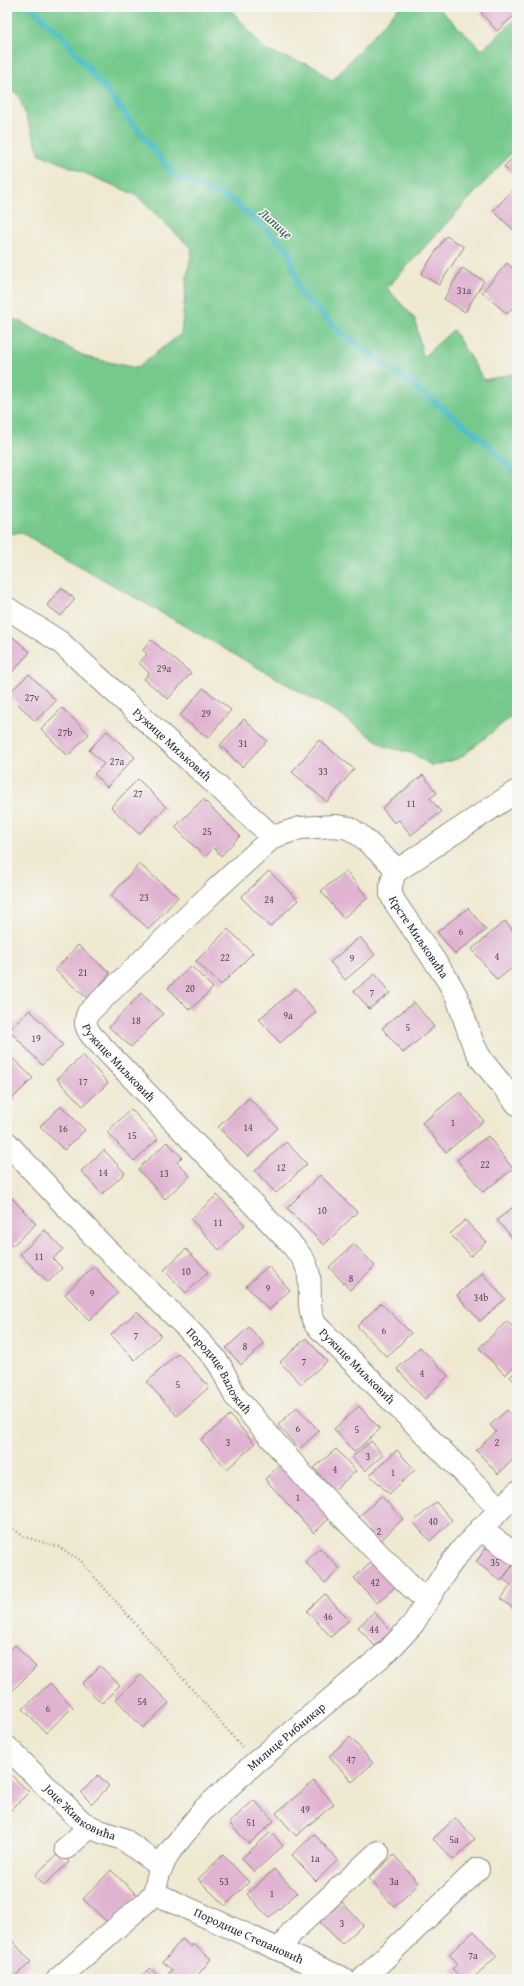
<svg xmlns="http://www.w3.org/2000/svg" width="524" height="1986" font-family="'Gentium Book Plus',serif">
  <style>
    .green { fill: #75c98c; stroke: #507a5c }
    .lines { fill: none; stroke-linecap: round; stroke-linejoin: round }
    .stream { stroke: #52c0c7; stroke-width: 6 }
    .building { fill: #e0b3d1 }
    .minor-casing { stroke: #8d8a7e; stroke-width: 24 }
    .path { stroke: #8d8a7e; stroke-width: 2.5; stroke-dasharray: 1 3; stroke-linecap: butt }
    .minor { stroke: #fff; stroke-width: 22 }
    .labels { text-anchor: middle; stroke-width: 3; stroke-linejoin: round; paint-order: stroke }
    .number-label { font-size: 10px; fill: #584d54 }
    .street-label { font-size: 12px; fill: #2b2b2b; stroke: #f6f6f2 }
    .water-label { font-size: 13px; font-style: italic; fill: #37585a; stroke: #f6f6f2 }
  </style>
  <rect width="100%" height="100%" fill="#f6f6f2"/>
  <filter id="ink" filterUnits="userSpaceOnUse"><feTurbulence type="fractalNoise" baseFrequency=".025" numOctaves="2"/><feDisplacementMap in="SourceGraphic" scale="8" xChannelSelector="R" yChannelSelector="G"/><feConvolveMatrix kernelMatrix="1 2 1 2 8 2 1 2 1" color-interpolation-filters="sRGB"/></filter>
  <filter id="wash" filterUnits="userSpaceOnUse"><feTurbulence type="fractalNoise" baseFrequency=".012" numOctaves="4" result="noise"/><feDisplacementMap in="SourceGraphic" scale="16" xChannelSelector="R" yChannelSelector="G"/><feGaussianBlur stdDeviation="0.9" result="paint"/><feColorMatrix in="noise" values="0 0 0 0 0 0 0 0 0 0 0 0 0 0 0 0 0 1.4 0 .05"/><feComposite in="paint" operator="in"/></filter>
  <g filter="url(#wash)">
    <rect width="100%" height="100%" fill="#efe9d2"/>
    <path class="green" d="M7,7H229L266,51L316,67L332,81L399,7H437L482,50L517,18V147L387,288L415,319L423,357L453,330L484,380L517,373V712L460,758L432,766L412,753L386,747L339,714L20,532L7,535V317L21,322L86,357L136,368L181,334L187,277L192,249L136,195L40,154L18,94L7,89Z"/>
    <g class="lines">
      <path class="stream" d="M31,7L63,37L175,176L232,200L289,250L300,293L340,332L405,379L486,442L517,475"/>
    </g>
    <g id="blocks">
      <path class="building" d="M311,7H323L317,13Z
        M487,7H517V13L497,31L481,13Z
        M517,153V179L504,167Z
        M517,185V233L493,211Z
        M446,236L464,247L439,285L421,274Z
        M507,263L517,272V303L507,314L482,292Z
        M462,268L484,281L465,312L444,299Z
        M61,588L75,599L61,616L47,605Z
        M7,632L30,652L7,678Z
        M151,640L191,673L168,699L144,679L149,673L139,663L147,654L143,650Z
        M29,674L56,701L35,721L8,694Z
        M203,688L231,710L208,738L180,716Z
        M62,708L89,734L68,756L41,729Z
        M244,719L267,741L242,767L220,745Z
        M107,731L135,757L107,787L94,774L104,764L89,750Z
        M319,740L354,769L327,802L292,772Z
        M423,775L437,793L430,798L441,812L411,835L399,820L394,823L382,808Z
        M138,779L166,807L139,834L111,807Z
        M203,799L240,836L221,856L214,848L205,857L175,827Z
        M139,864L178,897L149,929L111,896Z
        M269,871L298,900L270,927L241,897Z
        M346,871L368,898L343,918L321,891Z
        M468,908L486,930L455,954L437,932Z
        M505,921L517,936V964L497,980L472,949Z
        M228,929L253,953L221,985L196,961Z
        M360,937L375,955L345,980L330,962Z
        M78,945L110,973L88,999L55,970Z
        M191,966L213,988L190,1010L168,988Z
        M375,974L390,993L369,1009L354,991Z
        M296,988L316,1012L280,1043L259,1019Z
        M141,993L163,1014L131,1047L109,1027Z
        M414,1002L434,1027L403,1053L382,1028Z
        M30,1010L63,1045L42,1065L9,1030Z
        M7,1053L33,1078L9,1102L7,1100Z
        M83,1055L108,1083L83,1106L57,1079Z
        M460,1092L484,1121L446,1152L422,1123Z
        M249,1098L278,1128L248,1157L218,1127Z
        M61,1106L85,1130L64,1150L40,1126Z
        M131,1109L158,1139L134,1161L107,1132Z
        M488,1136L513,1169L483,1192L457,1160Z
        M167,1142L182,1157L177,1162L190,1176L165,1199L138,1169Z
        M286,1142L307,1164L276,1193L255,1171Z
        M104,1150L125,1173L102,1194L81,1171Z
        M320,1175L357,1212L324,1245L287,1208Z
        M217,1195L245,1225L219,1250L191,1219Z
        M10,1196L36,1224L12,1246L7,1241V1199Z
        M517,1204V1243L497,1220Z
        M465,1220L486,1242L471,1256L450,1234Z
        M45,1230L63,1249L53,1259L62,1268L48,1282L20,1254Z
        M354,1244L375,1266L350,1290L329,1267Z
        M186,1249L208,1272L186,1293L164,1270Z
        M94,1266L118,1293L89,1320L65,1294Z
        M268,1266L290,1290L269,1310L246,1286Z
        M482,1273L505,1299L480,1321L457,1295Z
        M381,1303L411,1333L387,1357L357,1326Z
        M137,1311L161,1335L135,1360L111,1335Z
        M507,1321L517,1332V1364L505,1375L479,1348Z
        M249,1327L264,1344L241,1365L226,1348Z
        M306,1338L327,1361L301,1384L280,1362Z
        M420,1347L448,1376L425,1399L397,1369Z
        M178,1353L209,1387L177,1416L147,1382Z
        M517,1370V1384L510,1377Z
        M359,1406L380,1429L354,1452L334,1429Z
        M297,1407L319,1431L299,1449L278,1425Z
        M507,1410L517,1421V1456L498,1474L476,1450L496,1432L490,1425Z
        M230,1415L255,1444L227,1469L201,1440Z
        M371,1441L383,1455L365,1471L352,1457Z
        M336,1449L356,1471L334,1490L314,1468Z
        M397,1450L415,1470L389,1494L370,1475Z
        M283,1462L332,1516L314,1533L265,1479Z
        M381,1496L403,1519L379,1542L357,1519Z
        M436,1502L452,1520L430,1541L413,1522Z
        M490,1543L515,1562L501,1581L476,1562Z
        M320,1548L340,1569L325,1583L305,1562Z
        M374,1560L397,1585L377,1603L354,1578Z
        M516,1561L517,1562V1611L501,1599L511,1585L503,1579Z
        M325,1594L349,1620L331,1637L307,1611Z
        M374,1612L391,1631L375,1646L358,1627Z
        M15,1645L36,1667L11,1692L7,1689V1653Z
        M100,1666L120,1685L102,1703L82,1684Z
        M141,1675L169,1703L143,1728L116,1699Z
        M50,1683L73,1707L46,1733L23,1709Z
        M350,1737L373,1763L352,1782L329,1756Z
        M8,1772L29,1792L7,1814V1773Z
        M98,1775L109,1786L92,1804L81,1793Z
        M314,1781L334,1804L296,1836L276,1813Z
        M254,1800L274,1821L249,1844L229,1823Z
        M455,1818L475,1839L453,1860L433,1839Z
        M271,1832L283,1846L254,1872L242,1858Z
        M314,1834L338,1860L316,1881L292,1855Z
        M60,1852L69,1862L44,1885L35,1875Z
        M223,1855L249,1882L225,1906L198,1879Z
        M394,1855L419,1884L394,1907L369,1878Z
        M274,1869L297,1893L269,1918L247,1894Z
        M111,1870L137,1895L109,1924L83,1899Z
        M342,1902L363,1925L342,1944L320,1922Z
        M474,1931L497,1956L472,1979H461L452,1969L458,1964L449,1954Z
        M10,1938L31,1962L12,1979H7V1941Z
        M182,1939L191,1947L193,1944L211,1959L195,1979H172L167,1975L172,1970L163,1962Z
        M150,1968L162,1979H140Z"/>
    </g>
  </g>
  <g filter="url(#ink)">
    <use href="#blocks" fill-opacity="0" stroke="#8d8a7e" stroke-width="1"/>
    <g class="lines">
      <defs>
        <g id="minor">
          <path id="s1" d="M7,608L60,642L273,837"/>
          <path id="s2" d="M517,791L398,870L394,874L391,886V894L394,901L447,979L457,997L473,1044L481,1059L517,1104"/>
          <path id="s3" d="M398,870L361,836L349,828L335,826L300,828L273,837L213,892L88,1013C84,1023 86,1028 92,1036L291,1244C296,1250 303,1257 306,1265C314,1283 305,1304 315,1324L500,1509"/>
          <path id="s4" d="M7,1143L101,1244L189,1330L214,1357L221,1367L235,1396L308,1481L407,1583L427,1601"/>
          <path d="M480,1529L517,1555"/>
          <path id="s5" d="M7,1747L82,1822L99,1831L123,1839L162,1867"/>
          <path d="M66,1848L90,1827"/>
          <path id="s6" d="M154,1893L344,1979"/>
          <path d="M281,1949L292,1932L378,1852"/>
          <path id="s7" d="M58,1979L147,1901L154,1893L159,1873L168,1854L204,1809L256,1762L389,1650L413,1624L447,1569L462,1549L517,1492"/>
          <path d="M363,1979L478,1869"/>
        </g>
      </defs>
      <use href="#minor" class="minor-casing"/>
      <path class="path" d="M7,1525L25,1537L59,1547L80,1560L242,1747"/>
      <use href="#minor" class="minor"/>
    </g>
  </g>
  <g class="labels">
    <g class="number-label">
      <text x="464" y="294">31a</text>
      <text x="164" y="672">29a</text>
      <text x="32" y="701">27v</text>
      <text x="206" y="717">29</text>
      <text x="65" y="736">27b</text>
      <text x="243" y="747">31</text>
      <text x="117" y="765">27a</text>
      <text x="323" y="775">33</text>
      <text x="138" y="797">27</text>
      <text x="411" y="807">11</text>
      <text x="207" y="835">25</text>
      <text x="144" y="901">23</text>
      <text x="269" y="903">24</text>
      <text x="461" y="935">6</text>
      <text x="497" y="960">4</text>
      <text x="225" y="961">22</text>
      <text x="352" y="962">9</text>
      <text x="83" y="976">21</text>
      <text x="190" y="992">20</text>
      <text x="372" y="996">7</text>
      <text x="288" y="1019">9a</text>
      <text x="136" y="1024">18</text>
      <text x="408" y="1031">5</text>
      <text x="36" y="1042">19</text>
      <text x="83" y="1085">17</text>
      <text x="453" y="1126">1</text>
      <text x="248" y="1131">14</text>
      <text x="63" y="1132">16</text>
      <text x="132" y="1139">15</text>
      <text x="485" y="1168">22</text>
      <text x="281" y="1171">12</text>
      <text x="103" y="1176">14</text>
      <text x="164" y="1177">13</text>
      <text x="322" y="1214">10</text>
      <text x="218" y="1226">11</text>
      <text x="39" y="1260">11</text>
      <text x="186" y="1275">10</text>
      <text x="351" y="1282">8</text>
      <text x="268" y="1292">9</text>
      <text x="92" y="1297">9</text>
      <text x="481" y="1301">34b</text>
      <text x="384" y="1334">6</text>
      <text x="136" y="1339">7</text>
      <text x="245" y="1350">8</text>
      <text x="304" y="1365">7</text>
      <text x="422" y="1377">4</text>
      <text x="178" y="1388">5</text>
      <text x="298" y="1432">6</text>
      <text x="357" y="1433">5</text>
      <text x="228" y="1446">3</text>
      <text x="497" y="1446">2</text>
      <text x="368" y="1460">3</text>
      <text x="335" y="1473">4</text>
      <text x="393" y="1476">1</text>
      <text x="298" y="1501">1</text>
      <text x="433" y="1525">40</text>
      <text x="379" y="1535">2</text>
      <text x="495" y="1566">35</text>
      <text x="375" y="1586">42</text>
      <text x="328" y="1620">46</text>
      <text x="374" y="1633">44</text>
      <text x="142" y="1705">54</text>
      <text x="48" y="1712">6</text>
      <text x="351" y="1763">47</text>
      <text x="305" y="1813">49</text>
      <text x="251" y="1826">51</text>
      <text x="454" y="1843">5a</text>
      <text x="315" y="1862">1a</text>
      <text x="224" y="1885">53</text>
      <text x="394" y="1885">3a</text>
      <text x="272" y="1897">1</text>
      <text x="342" y="1927">3</text>
      <text x="473" y="1959">7a</text>
    </g>
    <g class="street-label">
      <text dy="4" stroke="none"><textPath href="#s1" startOffset="215">Ружице Миљковић</textPath></text>
      <text dy="4" stroke="none"><textPath href="#s2" startOffset="220">Крсте Миљковића</textPath></text>
      <text dy="4" stroke="none"><textPath href="#s3" startOffset="460">Ружице Миљковић</textPath></text>
      <text dy="4" stroke="none"><textPath href="#s3" startOffset="856">Ружице Миљковић</textPath></text>
      <text dy="4" stroke="none"><textPath href="#s4" startOffset="312">Породице Валожић</textPath></text>
      <text dy="4" stroke="none"><textPath href="#s7" startOffset="338">Милице Рибникар</textPath></text>
      <text dy="4" stroke="none"><textPath href="#s5" startOffset="99">Јоце Живковића</textPath></text>
      <text dy="4" stroke="none"><textPath href="#s6" startOffset="104">Породице Степановић</textPath></text>
    </g>
    <g class="water-label">
      <text transform="translate(276 223) rotate(41)" y="5">Липице</text>
    </g>
  </g>
  <rect width="524" height="1986" fill="none" stroke="#f6f6f2" stroke-width="24"/>
</svg>
